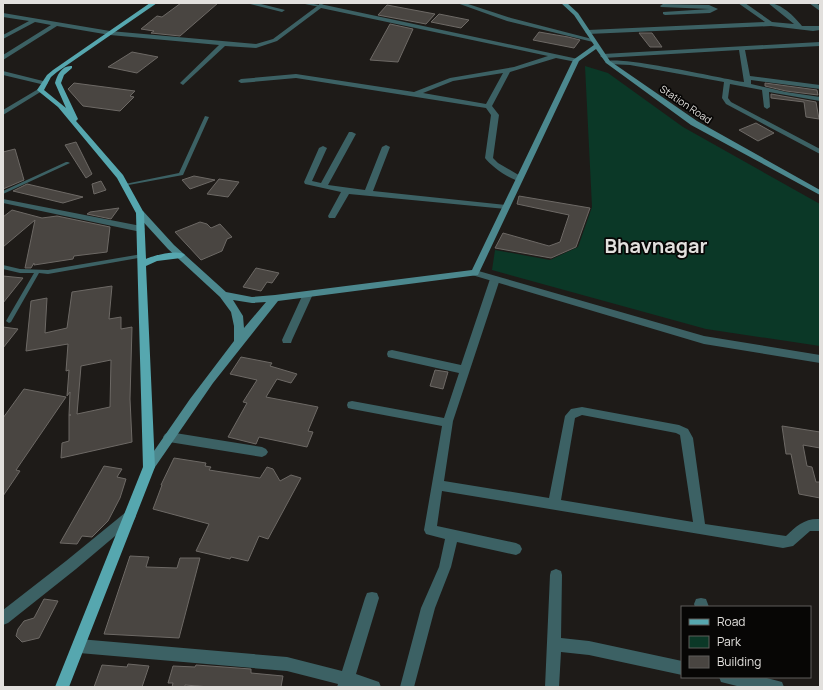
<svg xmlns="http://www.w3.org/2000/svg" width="823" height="690" font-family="Manrope,sans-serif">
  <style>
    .green { fill: #0b3827 }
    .building { fill: #494541; stroke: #6d6965; fill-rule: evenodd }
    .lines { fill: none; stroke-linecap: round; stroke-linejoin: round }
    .service { fill: #3c6164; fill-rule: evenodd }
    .minor { fill: #3c6164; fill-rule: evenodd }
    .tertiary { fill: #3c6164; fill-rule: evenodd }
    .secondary { fill: #4c888e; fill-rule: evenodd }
    .primary { fill: #56a7af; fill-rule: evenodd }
    .labels { text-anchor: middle; stroke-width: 3.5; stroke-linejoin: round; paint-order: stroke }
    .far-street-label { font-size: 10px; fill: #e2e0dd; stroke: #070605 }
    .town-label { font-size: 20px; font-weight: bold; fill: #e2e0dd; stroke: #070605 }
  </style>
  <rect width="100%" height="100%" fill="#1e1b18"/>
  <path class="green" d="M585,66L608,73L683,127L820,204V346L706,329L492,270L495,250L550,260L578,247L592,207Z"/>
  <path class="building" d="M181,3H218L180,36L151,33L154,31L141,29L157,16L162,17Z
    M387,5L435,14L426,24L378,15Z
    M439,14L469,20L461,28L431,22Z
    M390,24L413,29L398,62L370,60Z
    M539,32L568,37L580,40L574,48L533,40Z
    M639,33H652L662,47H650Z
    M132,52L158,57L137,73L108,67Z
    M74,83L135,91L130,96L134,97L120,111L83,106L68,89Z
    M765,83L817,90L818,95L786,91L765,86Z
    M771,94L816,102L819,119L806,117L804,102L771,98Z
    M756,123L774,133L758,141L739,130Z
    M76,142L92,174L86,178L65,145Z
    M15,149L24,180L3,189V152Z
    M194,176L215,180L190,189L182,180Z
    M219,179L239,182L228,197L207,194Z
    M101,181L106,190L94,194L92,184Z
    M27,184L83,197L63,203L13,191Z
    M519,196L590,208L576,247L551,258L495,248L503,233L549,246L560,242L569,215L517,204Z
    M119,208L111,219L87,214L90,212Z
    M12,210L42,218L57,216L110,227L107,252L74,256L73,259L34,265V263L31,268H25L35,220L3,247V217Z
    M200,222L207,224L211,228L220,224L232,237L227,239L222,251L201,260L175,232Z
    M256,268L279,273L272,283L267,282L261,291L243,287Z
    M3,276L23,278L3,303Z
    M112,286L109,319L121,317V329L132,327L130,399L132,442L61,458L62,443L69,441V415H71H69L70,392L67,396L69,370L66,371L68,344L26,351L31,301L47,298L45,333L67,328L72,292ZM111,360L110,407L77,414L81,366Z
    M3,327L18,329L3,348Z
    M241,357L272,363L270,366L297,374L291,383L277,379L266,397L318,407L308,431L313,432L307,447L259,437L256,444L228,437L247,403L243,402L257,380L230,374Z
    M435,370L448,372L443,389L430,386Z
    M24,389L66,397L16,470L20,471L3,496V418Z
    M782,426L820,432V448L803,445L807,466L812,467L816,482H820V498L799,494L791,454H786Z
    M174,458L206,463L205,466L211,467L209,470L260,478L267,467L273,469L280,481L291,475L301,478L268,539L259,536L248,561L231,557L230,559L196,551L209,524L153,509L162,485H161Z
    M104,466L122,469L117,477L126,479L120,498L108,521L92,537L82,536L77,544L60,543Z
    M130,556L149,557L146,567L177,568L180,558H200L179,638L104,634Z
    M44,599L58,601L39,638L22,642L16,636L18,629L24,621L34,618Z
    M128,664L149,666L142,687H94L102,665L127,667Z
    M196,665L251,669V673L283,676L281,687H210L185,685V687H172L173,683H168L173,666L195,667Z"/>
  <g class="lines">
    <path class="service" d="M300,3H308L319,5L320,3H324L320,7Z
      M205,116L209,117L183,175L123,186V185L125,184L179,173Z
      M66,162H68L70,163L3,194V191Z
      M142,254L145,256L144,257L48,274L39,273L11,322L9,323L6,321L34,273H20L3,269V265L20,269L48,270Z"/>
    <path class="minor" d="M246,3H257L285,10L282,12Z
      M457,3H465L511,18L596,40L593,42L507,21Z
      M738,3H745L772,22L794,24L768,3C781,3 794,16 802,26H820V30L813,31L771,26L588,34L585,32L588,30L765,22Z
      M809,3H816L820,6V11Z
      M320,4L578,59V61L576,62L556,58L510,72L492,106L499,115L493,158L498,163L522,177V181C512,182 491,166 485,158L491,115L486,108L296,78L241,83L238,81L241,79L296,74L414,92L450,78L514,67L548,56L321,8L277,41L256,48L225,46L183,85L180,83L181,82L219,45L110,35L57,26L3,60V55L51,25L35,22L3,39V35L29,21L3,17V13L110,31L256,44L273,39ZM503,73L486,104L423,93L453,81Z
      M663,4L709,5L718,9L710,13L665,15L663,14V12L710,9L661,7L660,6Z
      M820,42V46L745,50L750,76L820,85V89L751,80V84L786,92L820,97V101L769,92L770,107L767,109L764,107L762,90L730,84L728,98L731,102L820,149V154L726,104L722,98L724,82L630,65L608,64L605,62C615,54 724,79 744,82L739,50L603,58L600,56L603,54Z
      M3,71L47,82L48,83L45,85L3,75Z
      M40,88L43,90L42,91L3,115V110Z
      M349,132H352L356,134L328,185L365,190L382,147L386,145L390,147L373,191L506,205L510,207L506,209L349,194L335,218H329L328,216L341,192L305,184L304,182L319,148L323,146L327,148L312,181L321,183Z
      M3,199L141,226L145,229L141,232L3,203Z
      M495,276L500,279L453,421L444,481L549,498L565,416L571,409L582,407L679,425L688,429L693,438L705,524L786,536C796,526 805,518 820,519V531H810L793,546L783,548L442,491L437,526L516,543L520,545L522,549L520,553L516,555L457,542L451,567L435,608L414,687H400L421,608L439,567L445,539L426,534L424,530L442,426L352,409L348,408L347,405L348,402L352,401L444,418L459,373L392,358L388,357L387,354L388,351L392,350L461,365L490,279ZM582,415L676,433L680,435L693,522L561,500L575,418Z
      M308,291L313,294L292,340L291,343H283L282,340L303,294Z
      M169,432L262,447L266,449L268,452L266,455L262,457L169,442L165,440L163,437L165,434Z
      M130,511L134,512L136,516L134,520L76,569L8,623L3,625V610L66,561L126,512Z
      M556,569L561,571L562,575L561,638L589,641L682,661V675L589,655L561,652L559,687H545L550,575L551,571Z
      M372,592L377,593L379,598L356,674L379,682L381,687H337L338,684L287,671L79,653L74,651L72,646L74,641L79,639L287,657L342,671L365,598L367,593Z
      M701,598L706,599L709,607H695L694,604L696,599Z
      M719,677H763L782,682L784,687H741L721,682Z"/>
    <path class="tertiary" d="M475,270L704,336L820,355V363L704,344L472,275L470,273L472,271Z"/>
    <path class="secondary" d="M561,3H567L578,13L610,61L697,121L820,190V195L691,125L606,63L596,49L579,61L478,275L278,301L213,383L153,470L149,472L145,470L143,467L145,464L190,399L234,341V326L231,312L220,297L168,249L137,215L136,213L137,211H143L174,245L226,292L252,297L275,295L472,270L573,60L594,45L574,15ZM233,300L252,303L266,302L244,328L243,316Z"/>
    <path class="primary" d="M150,3H157L57,72L51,77L44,90L66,108L55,83C57,75 62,65 72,66V68L64,75L61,83L78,119L76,121L123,175L144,213L146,259C154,255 180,249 185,255L181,258L157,261L146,266L155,467L69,687H55L143,467L136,213L117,178L58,107L37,90L47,75L53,70Z"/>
  </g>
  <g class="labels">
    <g class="far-street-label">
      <text transform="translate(686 104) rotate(34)" y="4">Station Road</text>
    </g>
    <g class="town-label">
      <text x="656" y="253">Bhavnagar</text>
    </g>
  </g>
  <rect width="823" height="690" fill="none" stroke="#e2e0dd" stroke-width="8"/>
  <rect x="681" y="606" width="130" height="72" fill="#070605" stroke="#5f5d5b"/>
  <rect x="689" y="619" width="20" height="6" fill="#56a7af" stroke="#5f5d5b"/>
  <text x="717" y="626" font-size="12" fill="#e2e0dd">Road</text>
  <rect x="689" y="636" width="20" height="12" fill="#0b3827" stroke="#5f5d5b"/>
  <text x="717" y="646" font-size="12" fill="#e2e0dd">Park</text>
  <rect x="689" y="656" width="20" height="12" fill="#494541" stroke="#5f5d5b"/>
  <text x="717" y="666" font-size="12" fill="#e2e0dd">Building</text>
</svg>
